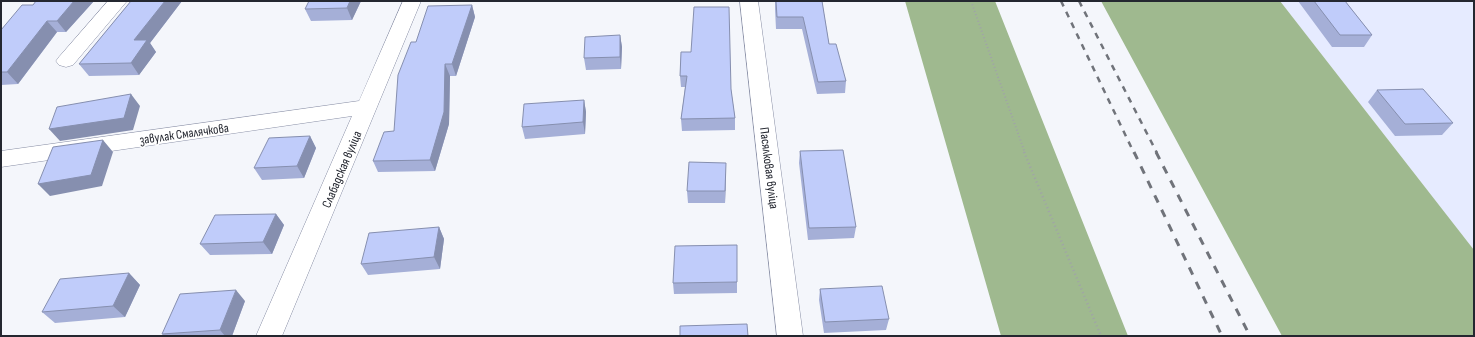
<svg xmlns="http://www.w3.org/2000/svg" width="1475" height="337" font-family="'Sofia Sans Condensed',sans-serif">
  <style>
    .built { fill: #e6ebff }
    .forest { fill: #9fb98f }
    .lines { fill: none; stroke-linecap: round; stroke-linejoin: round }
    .minor-casing { stroke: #878da4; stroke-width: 1 }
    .path-far1 { stroke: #a0a2a9; stroke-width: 2; stroke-dasharray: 1 2.5; stroke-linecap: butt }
    .path { stroke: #a0a2a9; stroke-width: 2.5; stroke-dasharray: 1 3; stroke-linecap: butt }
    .minor { fill: #fff; fill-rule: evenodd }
    .rail-far1 { stroke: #70737a; stroke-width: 2.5; stroke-dasharray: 6 6; stroke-linecap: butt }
    .rail { stroke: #70737a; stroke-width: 3; stroke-dasharray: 8 8; stroke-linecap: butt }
    .wall { fill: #a5afd7 }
    .shaded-wall { fill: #868faf }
    .building { fill: #c0ccfa; stroke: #868faf }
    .labels { text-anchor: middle; stroke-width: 3; stroke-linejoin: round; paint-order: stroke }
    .street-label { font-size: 13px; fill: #242730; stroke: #fff }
  </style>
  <rect width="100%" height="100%" fill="#f4f6fb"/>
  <path class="built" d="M1280,1H1474V250Z"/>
  <path class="forest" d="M905,1H995L1128,336H1001Z
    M1101,1H1280L1474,250V336H1282Z"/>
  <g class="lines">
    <defs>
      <path id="minor" d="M108,1H127L73,65L66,67L59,65L56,61L59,57Z
        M403,1H421L282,336H256L352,116L1,167V151L359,101Z
        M740,1H758L803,336H777Z"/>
    </defs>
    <use href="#minor" class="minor-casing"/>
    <path class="path-far1" d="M971,1L1025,153"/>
    <path class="path" d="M1024,152L1101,336"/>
    <use href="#minor" class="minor"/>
    <path class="rail-far1" d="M1061,1L1134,153
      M1079,1L1157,153"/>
    <path class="rail" d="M1134,152L1222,336
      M1156,152L1250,336"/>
  </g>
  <path class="wall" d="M36,1H94L66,32H57L18,84L1,85V30L33,5Z
    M131,1H182L150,43L156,52L139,75L89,76L79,64Z
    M361,1L352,20L311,21L305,9Z
    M775,1H822L829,44L846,81L845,93L817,94L802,29H776L775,9Z
    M1298,1H1345L1372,35L1364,47H1332Z
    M472,5L475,17L456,76H450L449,124L435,171L378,172L373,161L394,131L416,42Z
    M620,35L622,47L621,69L586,70L584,58Z
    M681,52L731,89L735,118V130L682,131L681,119L685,87H681L680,76Z
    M1377,90L1453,123L1442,135L1395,136L1368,102Z
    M584,100L586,112L585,134L525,139L522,127Z
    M310,136L316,148L304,178L262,180L254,168Z
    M800,151L856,227L854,238L808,240L799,163Z
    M726,174L725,203H688L687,191Z
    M276,214L284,225L272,254L210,255L200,244Z
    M439,227L444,239L440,269L368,275L361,264Z
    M129,273L140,285L125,317L55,323L42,312Z
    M737,282V293L674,294L673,283Z
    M820,289L889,319L886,330L824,333L819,300Z
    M245,301L232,336H164L162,334Z"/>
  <path class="shaded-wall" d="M74,1H94L66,32L57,21Z
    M165,1H182L150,43L156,52L139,75L131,63L134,40Z
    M350,1H361L352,20L347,8Z
    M472,5L475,17L456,76L452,64Z
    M47,21L57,32L18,84L7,72Z
    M620,35L622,47L621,69L620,57Z
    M445,64L450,76L449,124L435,171L430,160Z
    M131,94L140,106L133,130L60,141L49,129Z
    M584,100L586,112L585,134L583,122Z
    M310,136L316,148L304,178L297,166Z
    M103,140L113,152L102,186L50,196L38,184Z
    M726,163V174L725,203V191Z
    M276,214L284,225L272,254L263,242Z
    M439,227L444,239L440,269L434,257Z
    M129,273L140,285L125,317L113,306Z
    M236,290L245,301L232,336H225L220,330Z"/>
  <path class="building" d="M36,1H74L57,21H47L7,72H1V30L22,5H33Z
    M131,1H165L134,40H147L131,63L79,64Z
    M309,1H350L347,8L305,9Z
    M776,1H822L829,44H836L846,81L818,82L803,17H777Z
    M1314,1H1345L1372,35H1340Z
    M472,5L452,64H445L444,112L430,160L373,161L384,132L394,131L398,75L411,42H416L428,6Z
    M694,7H729L731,89L735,118L681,119L687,76H680L681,52H691Z
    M620,35V57L584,58L585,37Z
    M1423,89L1453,123L1405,124L1377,90Z
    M131,94L124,118L49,129L57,107Z
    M584,100L583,122L522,127L524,104Z
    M310,136L297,166L254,168L269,138Z
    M103,140L91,175L38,184L53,147Z
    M843,150L856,227L809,228L800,151Z
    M689,162L726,163L725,191H687Z
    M276,214L263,242L200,244L215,215Z
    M439,227L434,257L361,264L369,233Z
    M737,245V282L673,283L675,246Z
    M129,273L113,306L42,312L60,279Z
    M882,286L889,319L825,322L820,289Z
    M236,290L220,330L162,334L180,294Z
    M747,324L748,336H680V326Z"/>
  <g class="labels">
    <g class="street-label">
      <text transform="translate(184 133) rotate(-8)" y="5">завулак Смалячкова</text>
      <text transform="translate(770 168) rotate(83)" y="5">Пасялковая вуліца</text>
      <text transform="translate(341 169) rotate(-67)" y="5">Слабадская вуліца</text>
    </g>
  </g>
  <rect width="1475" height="337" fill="none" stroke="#242730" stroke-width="4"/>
</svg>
